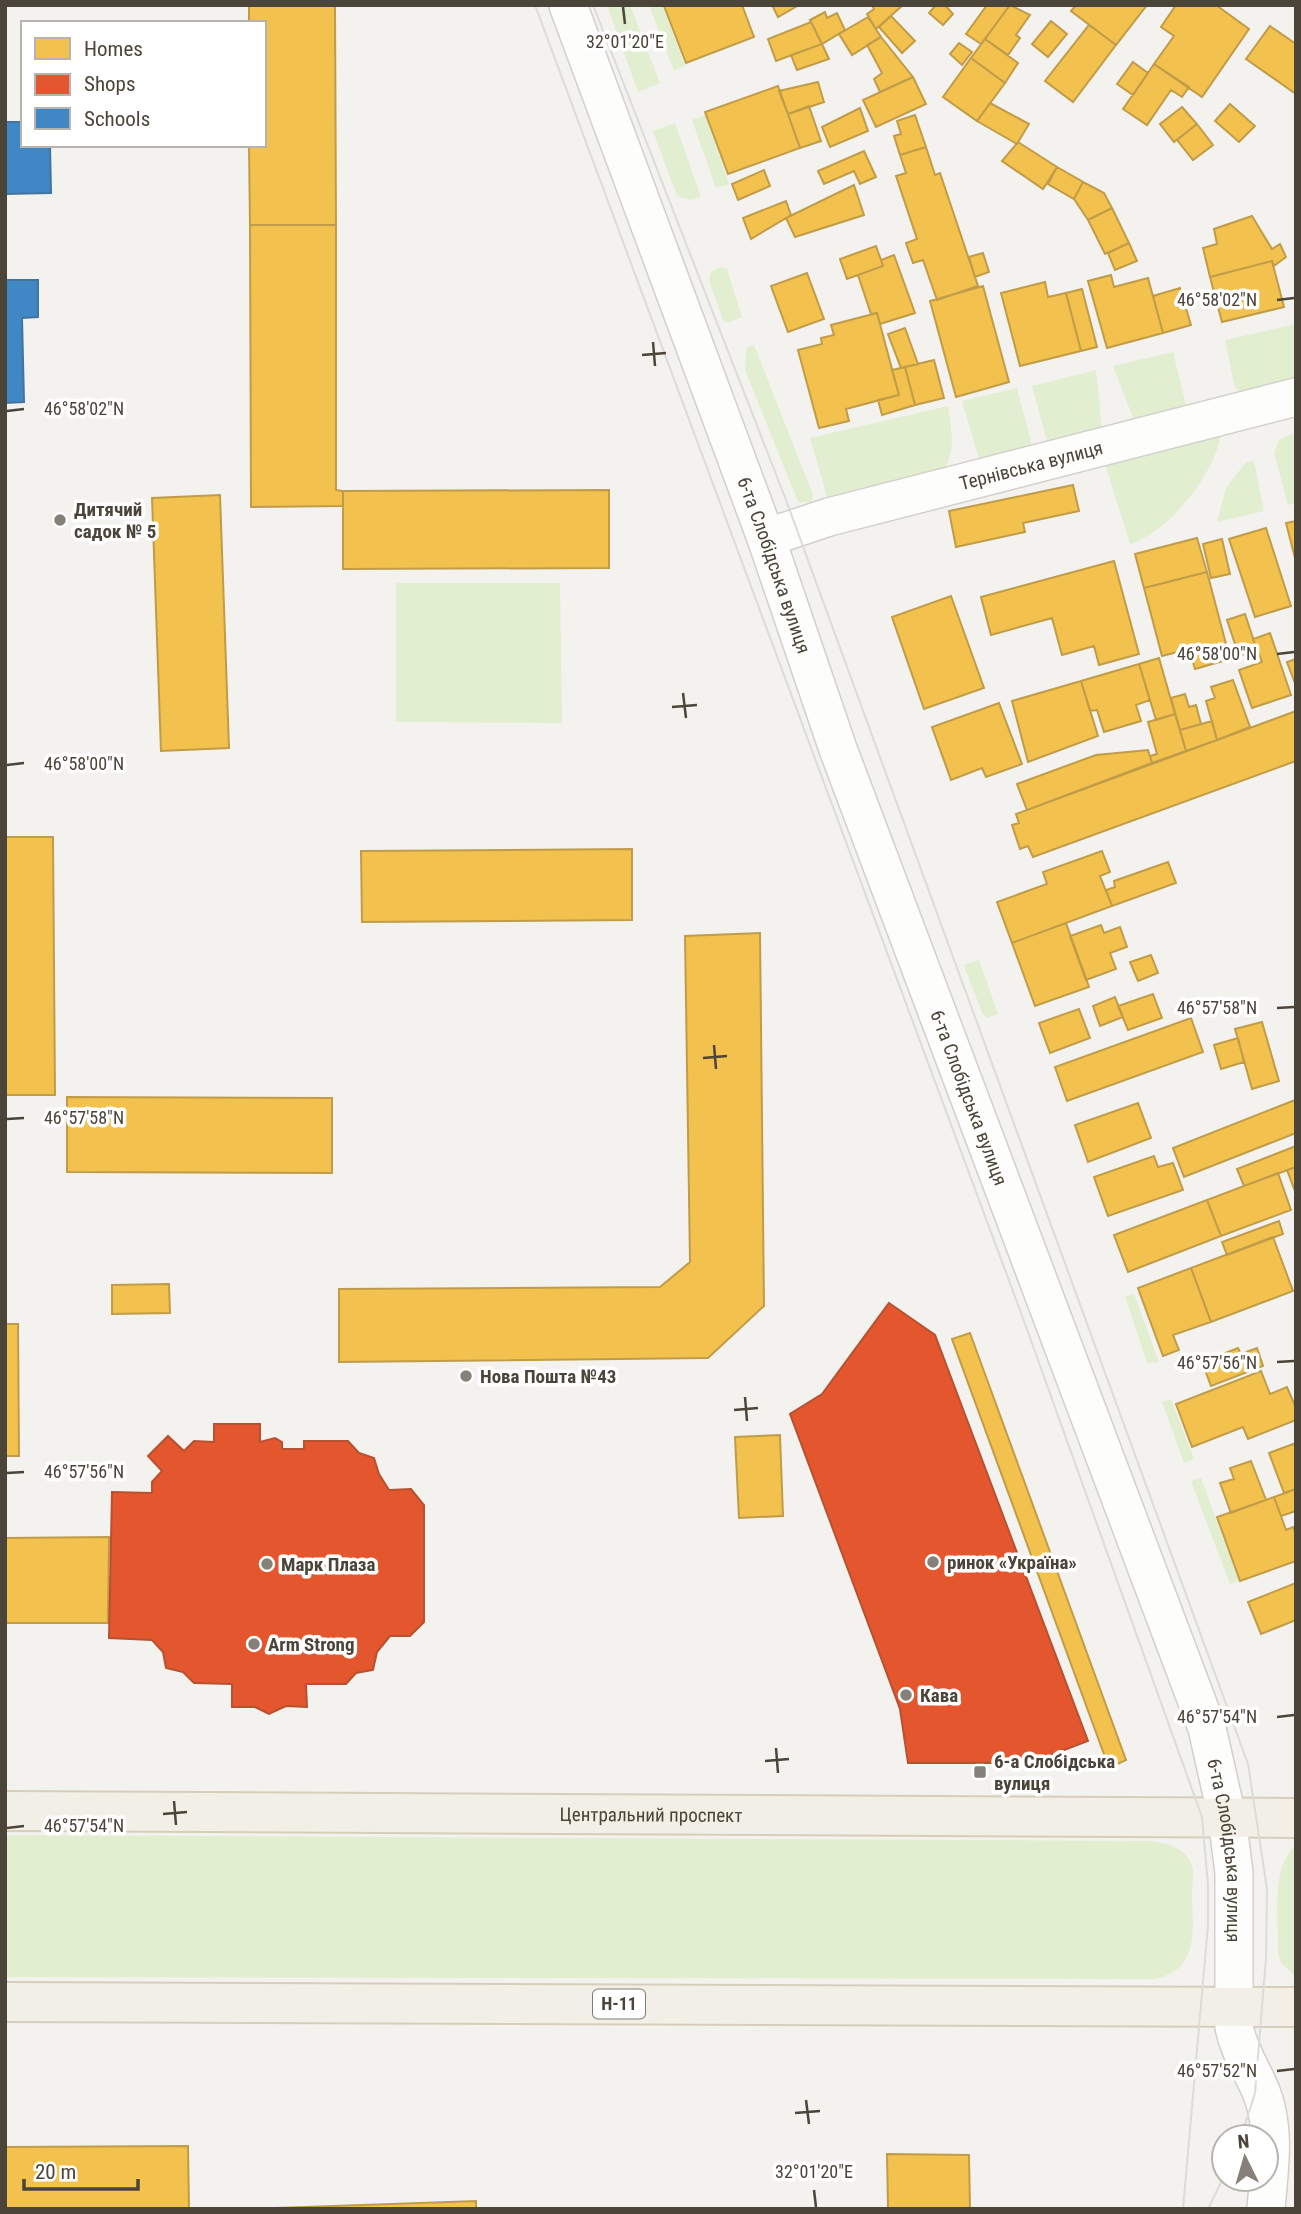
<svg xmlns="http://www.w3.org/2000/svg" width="1301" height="2214" font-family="'Roboto Condensed',sans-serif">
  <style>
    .green { fill: #e1eecf }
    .homes { fill: #f2c14e; stroke: #c09c48; stroke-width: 2 }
    .shops { fill: #e4572e; stroke: #b65131; stroke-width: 2 }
    .schools { fill: #3f88c5; stroke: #43749b; stroke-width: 2 }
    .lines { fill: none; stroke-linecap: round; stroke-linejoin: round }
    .minor-casing { stroke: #d2d0cb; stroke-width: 40 }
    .major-casing { stroke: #d6cebb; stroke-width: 42 }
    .minor { stroke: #fdfdfc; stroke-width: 37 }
    .major { stroke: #f2efe6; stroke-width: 38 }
    .tram { stroke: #dbdbda; stroke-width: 2 }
    .ticks { fill: none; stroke: #4b4439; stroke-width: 2.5 }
    .poi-dot { fill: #868178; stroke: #fff; stroke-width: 2.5 }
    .labels { text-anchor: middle; stroke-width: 7; stroke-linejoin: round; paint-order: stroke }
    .shield { fill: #fff; stroke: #817c74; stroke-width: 2 }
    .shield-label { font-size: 18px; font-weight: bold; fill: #4b4439 }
    .street-label { font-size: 19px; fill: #4b4439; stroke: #fff }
    .poi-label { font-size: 19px; font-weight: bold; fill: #4b4439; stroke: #fff; text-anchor: start }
    .ticks-label { font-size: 18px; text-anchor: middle; fill: #4b4439; stroke: #fff; stroke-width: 7; stroke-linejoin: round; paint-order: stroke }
  </style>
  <rect width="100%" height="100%" fill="#f4f2ee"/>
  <path class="green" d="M607,5H630L660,83L638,92Z
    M649,5L663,7L685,66L674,71Z
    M705,115L729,184L716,188L692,120Z
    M675,123L701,197L691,200L677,196L653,131Z
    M720,267L727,269L742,317L728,323L723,320L709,280L711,271Z
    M1296,324V383L1241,397L1234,384L1225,340Z
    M754,345L813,495L812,502H798L745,370L747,347Z
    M1173,352L1187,410L1135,423L1113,366Z
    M1096,370L1102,431L1048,445L1032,386Z
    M1017,388L1033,449L980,462L962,401Z
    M948,406C951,430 957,450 943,471L828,500L810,438Z
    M1221,433C1216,473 1169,532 1130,544L1105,464Z
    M1293,433L1296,439V503L1288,505L1274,453L1279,440Z
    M1254,461L1264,511L1217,522L1226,488L1246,462Z
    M396,583H560L562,723L396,722Z
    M979,960L998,1014L987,1018L982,1013L964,965Z
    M1134,1294L1159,1362L1147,1363L1125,1296Z
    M1171,1399L1194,1459L1184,1463L1162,1402Z
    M1201,1478L1239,1581L1230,1584L1191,1481Z
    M5,1835L1149,1841C1164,1842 1184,1847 1191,1863C1195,1871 1192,1886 1192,1896C1193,1932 1199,1970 1154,1979L5,1977Z
    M1296,1846V1977L1281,1963L1278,1952C1279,1923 1270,1864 1296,1846Z"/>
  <path class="homes" d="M249,5H335L336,225H250L249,145H264V23H249Z
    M742,5L754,37L686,63L664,6Z
    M772,5H799L778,17Z
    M903,5L876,29L867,14L874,9L872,5Z
    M936,5H945L953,14L943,25L929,13Z
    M987,5H1010L981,44L966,34Z
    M1010,5L1030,15L1016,35L1020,38L1008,55L985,39Z
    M1076,5H1147L1116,45L1071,11Z
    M1176,5H1216L1249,29L1202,97L1154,64L1174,36L1161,27Z
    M825,12L827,18L837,13L845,30L822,44L810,20Z
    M891,16L915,41L902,53L879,27Z
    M868,17L881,37L852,55L839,34Z
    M1051,21L1067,34L1048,57L1032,44Z
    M811,22L822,44L776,61L768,39Z
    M1089,25L1116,45L1073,102L1045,81Z
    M1270,26L1296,44V94L1246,59Z
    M881,37L913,77L880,92L874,79L882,73L867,45Z
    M985,39L1018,63L1005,83L971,58Z
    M959,43L972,52L962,65L950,54Z
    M822,44L829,59L797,70L791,55Z
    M971,58L1005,83L977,121L943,97Z
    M1133,62L1148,73L1133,95L1117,84Z
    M1154,64L1189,87L1182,97L1171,90L1147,125L1123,109Z
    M913,77L926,104L876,127L863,100Z
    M818,82L824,102L788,114L779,91Z
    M778,86L800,148L728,174L705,112Z
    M990,103L1029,124L1017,144L977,121Z
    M1230,104L1255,126L1239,142L1215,121Z
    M809,106L821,141L800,148L788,114Z
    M1182,107L1197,124L1174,142L1160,124Z
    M860,108L868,131L830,147L822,127Z
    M915,115L926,147L900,155L894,136L901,134L897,121Z
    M1197,124L1213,145L1193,160L1177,140Z
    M1018,142L1057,167L1043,189L1002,161Z
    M926,147L935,175L940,173L978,286L937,300L923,260L913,263L906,243L917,239L896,176L906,173L900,155Z
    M864,151L876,177L860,184L854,171L824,184L818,171Z
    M1057,167L1083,182L1074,199L1048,184Z
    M764,170L770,186L738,200L732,184Z
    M1083,182L1104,193L1112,208L1088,220L1074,199Z
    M854,185L864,215L795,237L786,218Z
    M786,201L791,215L751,239L743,218Z
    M1112,208L1129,243L1105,254L1088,220Z
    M1252,216L1272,249L1280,244L1286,257L1274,266L1272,261L1210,277L1203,248L1217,244L1214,229Z
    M250,225H336V490L343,491V506L251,507Z
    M1129,243L1137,261L1115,270L1108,253Z
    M876,246L883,266L847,279L840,259Z
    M983,253L989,272L975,277L969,257Z
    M894,255L915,313L880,324L877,313L871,314L858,275L883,266L881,260Z
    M1272,261L1284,307L1222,322L1210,277Z
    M807,273L824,319L788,332L771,286Z
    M1111,275L1114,287L1148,278L1163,333L1107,348L1088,281Z
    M1045,282L1048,297L1066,293L1081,351L1020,366L1001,293Z
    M983,286L1009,382L956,397L930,301Z
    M1180,288L1191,325L1163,333L1153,296Z
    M1082,289L1097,347L1081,351L1066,293Z
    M877,313L899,395L846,409L849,421L819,428L798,350L822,344L821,338L834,335L831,325Z
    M905,328L918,364L901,368L888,334Z
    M934,360L944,398L915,405L905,367Z
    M905,367L915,405L882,415L878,400L899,395L892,370Z
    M1073,485L1079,511L1023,523L1025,532L956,547L949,511Z
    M609,490V568L343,569V491Z
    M220,495L229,748L161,751L152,498Z
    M1296,521V562L1286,523Z
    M1266,528L1291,606L1255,617L1229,539Z
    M1197,538L1207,572L1144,588L1135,554Z
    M1222,539L1230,574L1211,578L1203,544Z
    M1114,561L1139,654L1099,665L1094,646L1062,655L1052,618L991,635L981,597Z
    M1207,572L1230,659L1195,669L1189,649L1162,656L1144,588Z
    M951,596L984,688L924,709L892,617Z
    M1245,614L1257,650L1239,656L1227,620Z
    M1270,633L1291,695L1252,708L1239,670L1262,662L1253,639Z
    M1159,658L1175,714L1156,720L1139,664Z
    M1296,659V686L1287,662Z
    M1139,664L1150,700L1136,705L1141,721L1104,732L1097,710L1090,711L1081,681Z
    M1233,680L1250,727L1217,740L1206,701L1215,698L1211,687Z
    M1081,681L1098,736L1028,762L1012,701Z
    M1185,694L1189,707L1196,705L1201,724L1180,730L1171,698Z
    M999,703L1022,764L986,777L982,768L951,780L932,727Z
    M1296,711V761L1033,857L1028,846L1020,849L1012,825L1019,823L1016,814Z
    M1175,714L1186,751L1152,763L1150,756L1157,754L1148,722Z
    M1212,721L1217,740L1186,751L1180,730Z
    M1148,750L1152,763L1027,810L1017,784L1096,755Z
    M5,837H53L55,1095H5Z
    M632,849V920L362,922L361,851Z
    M1102,851L1110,872L1100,876L1112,906L1012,943L997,902L1047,884L1043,872Z
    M1168,862L1176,883L1112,906L1106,890L1115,887L1114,881Z
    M1066,923L1089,987L1035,1006L1012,943Z
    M1101,925L1104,933L1120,927L1127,947L1110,953L1116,969L1086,980L1070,936Z
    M760,933L764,1306L708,1358L339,1362V1289L660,1287L690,1262L685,936Z
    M1151,955L1158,973L1138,981L1130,962Z
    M1153,994L1162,1018L1128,1030L1118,1006Z
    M1115,997L1123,1017L1100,1026L1093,1006Z
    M1079,1009L1090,1038L1050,1053L1039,1023Z
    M1191,1018L1203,1052L1067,1101L1055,1067Z
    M1262,1022L1279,1081L1252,1089L1235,1029Z
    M1238,1038L1244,1062L1221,1069L1214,1045Z
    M67,1097L332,1098V1173L67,1172Z
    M1295,1100L1296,1133L1184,1177L1173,1148Z
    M1138,1103L1151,1138L1088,1162L1075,1125Z
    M1296,1146V1167L1244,1186L1237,1169Z
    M1154,1156L1158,1167L1173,1163L1183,1190L1108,1216L1094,1177Z
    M1296,1167V1194L1287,1170Z
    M1278,1173L1291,1210L1221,1236L1207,1200Z
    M1207,1200L1221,1236L1128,1272L1114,1235Z
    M1279,1221L1283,1234L1227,1255L1222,1242Z
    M1273,1237L1293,1291L1211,1322L1191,1268Z
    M1191,1268L1211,1322L1173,1335L1179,1350L1163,1356L1138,1288Z
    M169,1284L170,1313L112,1314V1285Z
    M5,1324H18L19,1456H5Z
    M970,1333L1126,1760L1109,1768L952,1339Z
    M1238,1348L1241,1354L1257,1348L1263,1366L1211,1386L1202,1362Z
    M1261,1371L1270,1394L1287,1387L1296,1408V1420L1248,1439L1243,1427L1192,1447L1176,1404Z
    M780,1435L783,1516L739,1518L735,1437Z
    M1296,1443V1489L1284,1493L1269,1453Z
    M1251,1461L1266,1500L1231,1513L1220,1483L1234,1479L1230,1468Z
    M1296,1489V1511L1281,1516L1274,1497Z
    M1274,1497L1286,1530L1293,1527L1296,1534V1561L1240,1581L1217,1517Z
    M109,1537L108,1623H5V1538Z
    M1296,1583V1620L1261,1634L1248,1602Z
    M188,2146L189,2209H5V2147Z
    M887,2154L969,2155L970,2209H888Z
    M476,2201V2209H246Z"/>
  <path class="shops" d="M889,1303L935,1335L1088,1741L1030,1763H908L900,1709L790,1414L822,1394Z
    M214,1424H260V1442L275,1438L282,1442V1449H304V1441H348L359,1453L374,1458L379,1474L389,1490L411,1489L424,1505V1622L410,1636H390L377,1652L373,1670L356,1673L346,1684H306L307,1707L286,1706L269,1714L255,1707H232V1684L194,1683L183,1672L166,1668L163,1652L152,1640L109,1638L112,1492L152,1493V1482L162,1471L148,1456L168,1436L184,1451L194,1441L214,1442Z"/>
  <path class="schools" d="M5,122H23V145H50L51,193L5,194Z
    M5,280H38V317L22,318L24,402L5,403Z"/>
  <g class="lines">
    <defs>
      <g id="minor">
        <path id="s1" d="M568,5L766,538L838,749L1207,1728L1227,1817L1234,1873V2027C1239,2052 1253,2071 1262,2094C1276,2131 1269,2170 1266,2209"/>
        <path id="s2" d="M766,538L829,517L1296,397"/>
      </g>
      <g id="major">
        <path id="s3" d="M5,1811L1296,1818"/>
        <path d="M5,2002L1296,2007"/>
      </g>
    </defs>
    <use href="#minor" class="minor-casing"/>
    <use href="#major" class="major-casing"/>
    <use href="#minor" class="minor"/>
    <use href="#major" class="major"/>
    <path class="tram" d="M535,5L1024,1321L1202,1817L1208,1885V1925L1183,2209
      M593,5L786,500L1248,1764L1267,1889L1266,1958L1255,2093L1241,2137
      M1208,2209L1224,2176"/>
  </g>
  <path class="ticks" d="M623,7L625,24M1277,300L1294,298M653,342L655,366M642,355L666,353M7,411L24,409M1277,654L1294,652M683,693L686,718M672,707L697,705M7,765L24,763M1277,1008L1294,1007M714,1045L716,1069M703,1058L727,1056M7,1119L24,1118M1277,1362L1294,1361M745,1397L747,1421M734,1410L758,1408M7,1473L24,1472M1277,1717L1294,1715M776,1748L778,1773M765,1761L789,1759M174,1801L176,1825M163,1814L187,1812M7,1828L24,1826M1277,2071L1294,2069M806,2100L809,2124M795,2113L820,2111M814,2190L816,2207"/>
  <g class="poi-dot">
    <circle cx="60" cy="520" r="7"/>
    <circle cx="466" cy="1376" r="7"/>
    <circle cx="933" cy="1562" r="7"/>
    <circle cx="267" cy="1564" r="7"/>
    <circle cx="254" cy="1644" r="7"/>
    <circle cx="906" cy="1695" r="7"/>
    <rect x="973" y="1765" width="14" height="14" rx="3.5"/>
  </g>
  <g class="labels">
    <rect class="shield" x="593" y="1989.5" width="52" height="29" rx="5"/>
    <g class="shield-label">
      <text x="619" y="2010">Н-11</text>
    </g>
    <g class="street-label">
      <text dy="7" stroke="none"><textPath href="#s2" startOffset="275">Тернівська вулиця</textPath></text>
      <text dy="7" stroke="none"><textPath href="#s1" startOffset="597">6-та Слобідська вулиця</textPath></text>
      <text dy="7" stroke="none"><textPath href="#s1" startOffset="1164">6-та Слобідська вулиця</textPath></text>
      <text dy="7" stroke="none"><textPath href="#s3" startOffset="646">Центральний проспект</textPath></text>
      <text dy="7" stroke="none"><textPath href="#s1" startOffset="1962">6-та Слобідська вулиця</textPath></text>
    </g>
    <g class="poi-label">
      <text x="74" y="516">Дитячий<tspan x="74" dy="22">садок № 5</tspan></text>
      <text x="480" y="1383">Нова Пошта №43</text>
      <text x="947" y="1569">ринок «Україна»</text>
      <text x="281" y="1571">Марк Плаза</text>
      <text x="268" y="1651">Arm Strong</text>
      <text x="920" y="1702">Кава</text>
      <text x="994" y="1768">6-а Слобідська<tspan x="994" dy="22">вулиця</tspan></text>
    </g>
  </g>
  <g class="ticks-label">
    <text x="625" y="48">32°01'20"E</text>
    <text x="1217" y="306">46°58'02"N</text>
    <text x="84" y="415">46°58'02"N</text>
    <text x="1217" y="660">46°58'00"N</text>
    <text x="84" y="770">46°58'00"N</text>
    <text x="1217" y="1014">46°57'58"N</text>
    <text x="84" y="1124">46°57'58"N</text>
    <text x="1217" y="1369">46°57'56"N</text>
    <text x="84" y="1478">46°57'56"N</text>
    <text x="1217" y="1723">46°57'54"N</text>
    <text x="84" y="1832">46°57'54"N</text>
    <text x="1217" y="2077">46°57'52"N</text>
    <text x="814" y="2178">32°01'20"E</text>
  </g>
  <rect width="1301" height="2214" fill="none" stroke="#4b4439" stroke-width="14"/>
  <rect x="21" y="21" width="245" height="126" fill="#ffffff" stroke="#b7b4b0" stroke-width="2"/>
  <rect x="35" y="38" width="35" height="21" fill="#f2c14e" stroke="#b7b4b0" stroke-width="2"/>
  <text x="84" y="56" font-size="21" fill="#4b4439">Homes</text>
  <rect x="35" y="74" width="35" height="21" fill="#e4572e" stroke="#b7b4b0" stroke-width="2"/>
  <text x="84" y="91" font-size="21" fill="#4b4439">Shops</text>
  <rect x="35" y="108" width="35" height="21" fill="#3f88c5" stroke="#b7b4b0" stroke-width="2"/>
  <text x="84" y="126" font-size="21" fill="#4b4439">Schools</text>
  <g transform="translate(1245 2158) rotate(355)"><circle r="33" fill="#ffffff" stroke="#b7b4b0" stroke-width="2"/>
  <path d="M0-5L12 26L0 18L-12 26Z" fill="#868178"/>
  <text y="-10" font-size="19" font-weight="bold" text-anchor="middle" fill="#4b4439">N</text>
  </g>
  <path d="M24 2179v10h114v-10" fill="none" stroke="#4b4439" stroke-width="3.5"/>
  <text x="35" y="2179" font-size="21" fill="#4b4439" stroke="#ffffff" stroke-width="5" paint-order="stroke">20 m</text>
</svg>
